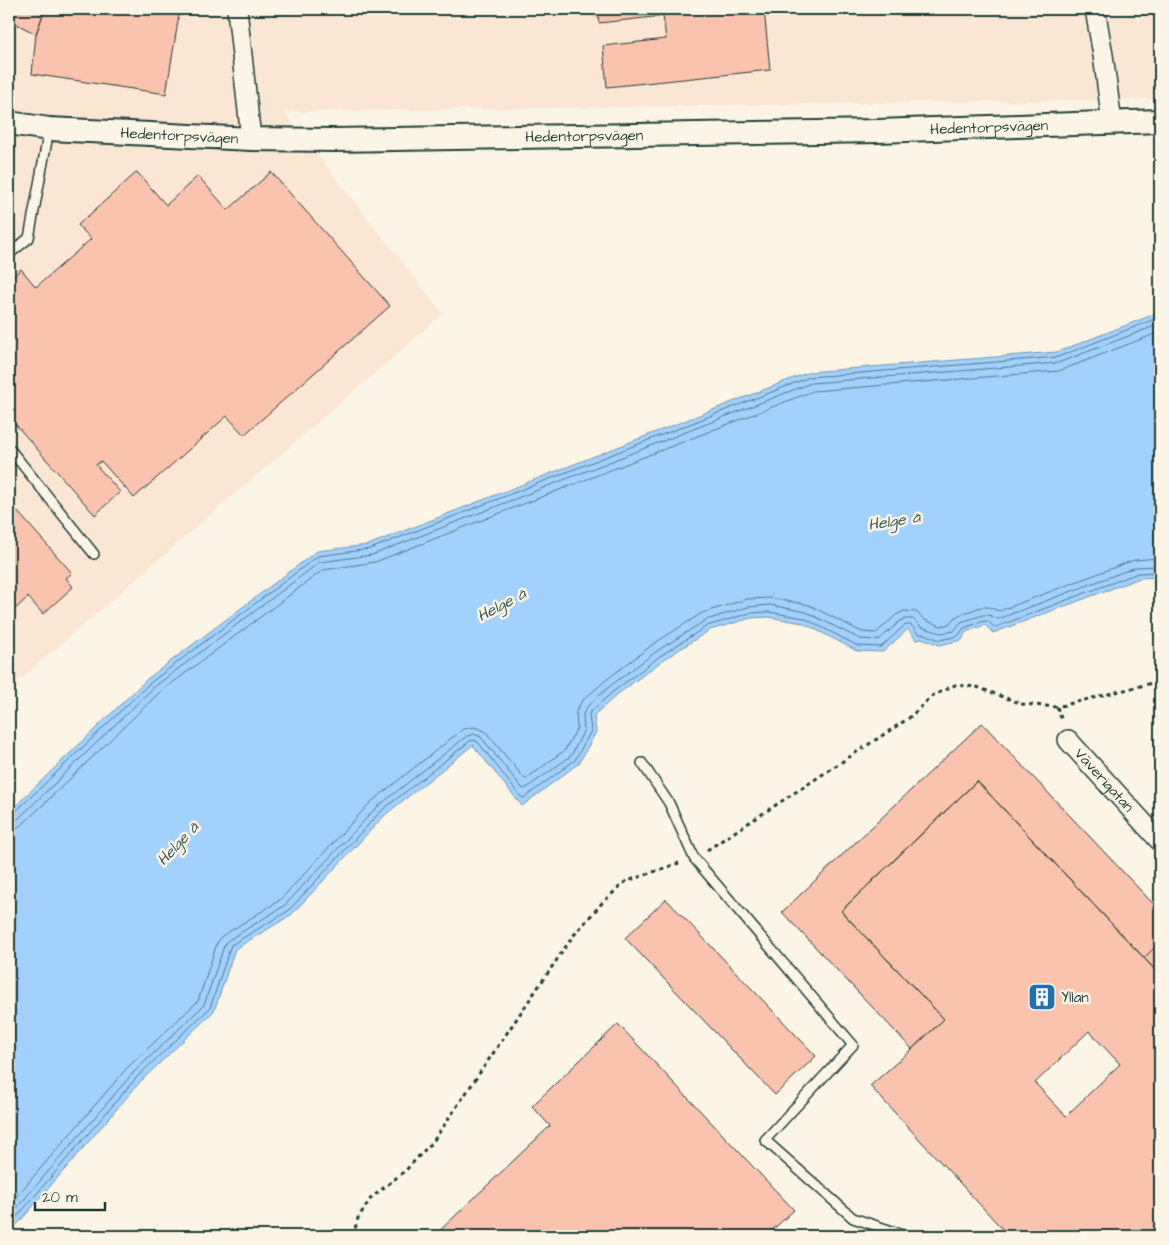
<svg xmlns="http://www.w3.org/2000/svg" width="1169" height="1245" font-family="'Architects Daughter',sans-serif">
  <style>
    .built { fill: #fbe6d4 }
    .water { fill: #a2d1fe; stroke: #6e96ad }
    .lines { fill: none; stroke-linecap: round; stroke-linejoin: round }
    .shore { stroke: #537885; stroke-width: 1 }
    .building { fill: #fac3ae; stroke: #1f3d34; fill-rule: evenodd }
    .service-casing { stroke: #1f3d34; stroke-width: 12 }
    .minor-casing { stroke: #1f3d34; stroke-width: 22 }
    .tertiary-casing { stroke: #1f3d34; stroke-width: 26 }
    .path { stroke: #1f3d34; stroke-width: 3; stroke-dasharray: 4 4; stroke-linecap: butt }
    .service { stroke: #fcf5e5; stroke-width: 9 }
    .minor { stroke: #fcf5e5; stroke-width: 19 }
    .tertiary { stroke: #fcf5e5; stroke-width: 22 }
    .labels { text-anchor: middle; stroke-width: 5; stroke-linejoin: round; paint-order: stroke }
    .street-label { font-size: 15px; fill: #1f3d34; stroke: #fcf5e5 }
    .poi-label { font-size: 15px; fill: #1f3d34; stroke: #fcf5e5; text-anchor: start }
    .water-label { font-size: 16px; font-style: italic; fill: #395b5c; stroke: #fcf5e5 }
  </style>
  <rect width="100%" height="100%" fill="#fcf5e5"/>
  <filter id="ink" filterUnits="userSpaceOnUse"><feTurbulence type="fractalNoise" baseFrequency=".02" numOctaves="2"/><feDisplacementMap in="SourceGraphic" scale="10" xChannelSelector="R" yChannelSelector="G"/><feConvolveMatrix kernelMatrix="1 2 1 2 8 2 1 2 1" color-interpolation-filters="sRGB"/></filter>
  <g filter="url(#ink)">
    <path class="built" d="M9,9H1160V99L284,112L443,314L9,689Z"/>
    <path class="water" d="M1160,312V577L1140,578L993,633L985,625L966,632L962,640L939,645L922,638L917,641L908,629L883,652L857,651L803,623L768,617L751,618L710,630L663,660L618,694L594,715L596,732L579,763L522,806L473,745L385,815L291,915L235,949L214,1011L141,1081L9,1234V812L147,679L317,551L368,545L809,372L1057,352Z"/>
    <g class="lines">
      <path class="shore" d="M9,815L14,813L150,683L318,556L370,549L810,377L1058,357L1160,317
        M9,821H14L19,818L154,687L320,562L372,555L811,383L1058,363L1160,324
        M9,829L16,828L23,824L159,693L323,570L375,562L813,391L1059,371L1160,332
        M9,1205L127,1068L198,1001L217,943L222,936L280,900L371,802L463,729L474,727L485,731L524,778L526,779L565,750L577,728L576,711L582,701L606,680L652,645L702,613L747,599L771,598L809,605L862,632L876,633L896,615L904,611L916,612L925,620L941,626L949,624L954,618L959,615L981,607H989L999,611L1134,560L1160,558
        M9,1217L133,1073L204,1005L224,946L227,941L284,906L377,807L467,736L474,734L481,737L522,788L525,789L571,756L584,730L583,714L587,707L610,686L657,651L706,620L748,607L770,605L806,612L860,639L879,640L900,621L906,619H913L921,627L941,633L954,631L961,622L983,615H989L998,619L1136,567L1160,566
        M9,1226L137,1077L210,1008L231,945L288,911L381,811L470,741L474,740L478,742L521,797L524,798L575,760L591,731L589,715L591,711L614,691L660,656L707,626L750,613L769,612L804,618L858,646L881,647L904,626C912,622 914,629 918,634H924L940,640L958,636L964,628L984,621H988L994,627H996L1138,573L1160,572"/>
    </g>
    <path class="building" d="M9,9H45L36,34L9,20Z
      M45,9H180L166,94L32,74L36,34Z
      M597,9H764L770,70L607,87L603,46L666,39L663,16L599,23Z
      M1158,55H1160V82H1159Z
      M137,172L166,205L198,176L228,210L271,172L390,306L244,435L227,416L134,498L101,461L96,465L120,492L95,515L9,417V280L21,269L36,287L91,239L78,225Z
      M9,502L72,573L66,578L73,587L43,614L28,597L9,615Z
      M982,723L1160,911V942L1144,958L977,781L841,911L944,1019L912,1049L782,912Z
      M977,781L1160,975V1236H1009L870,1086L912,1049L944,1019L841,911ZM1089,1031L1120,1064L1066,1116L1035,1083Z
      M666,899L816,1056L775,1095L625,938Z
      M1160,942V975L1144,958Z
      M618,1024L794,1210L766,1236H434L550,1126L532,1106Z"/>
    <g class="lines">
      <defs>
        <path id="service" d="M9,254L29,238L49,130
          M9,448L94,554
          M642,763L669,803L694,858L853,1045L765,1140L853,1218L907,1236"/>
        <g id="minor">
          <path d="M237,9L251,139"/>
          <path d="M1095,9L1103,55L1112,123"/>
          <path id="s1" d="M1068,740L1160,841"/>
        </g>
        <g id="tertiary">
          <path id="s2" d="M9,123L49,129L251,139L334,140L878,131L1160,121"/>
        </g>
      </defs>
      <use href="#service" class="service-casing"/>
      <use href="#minor" class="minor-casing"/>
      <use href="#tertiary" class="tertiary-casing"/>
      <path class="path" d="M1057,707L1062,721
        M707,850L909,718L932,696L955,685L977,687L1022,704L1057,707L1160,681
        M353,1236L358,1218L371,1198L406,1170L434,1140L573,936L602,903L625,882L679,863"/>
      <use href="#service" class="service"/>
      <use href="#minor" class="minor"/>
      <use href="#tertiary" class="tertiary"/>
    </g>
  </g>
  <defs>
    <symbol id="building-square" viewBox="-11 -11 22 22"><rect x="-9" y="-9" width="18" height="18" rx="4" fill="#1f6fb2" stroke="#fcf5e5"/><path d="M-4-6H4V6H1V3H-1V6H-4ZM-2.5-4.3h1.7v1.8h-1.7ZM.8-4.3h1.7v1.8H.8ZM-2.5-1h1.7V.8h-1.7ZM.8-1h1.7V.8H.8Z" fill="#fff"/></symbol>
  </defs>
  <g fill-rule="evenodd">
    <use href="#building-square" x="1026" y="981" width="32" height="32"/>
  </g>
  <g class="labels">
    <g class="street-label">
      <text dy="5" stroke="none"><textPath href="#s2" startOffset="981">Hedentorpsvägen</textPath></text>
      <text dy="5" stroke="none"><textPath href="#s2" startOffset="171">Hedentorpsvägen</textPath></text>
      <text dy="5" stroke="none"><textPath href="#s2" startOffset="576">Hedentorpsvägen</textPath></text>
      <text dy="5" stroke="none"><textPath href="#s1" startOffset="54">Väverigatan</textPath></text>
    </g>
    <g class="poi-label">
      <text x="1061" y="1002">Yllan</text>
    </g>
    <g class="water-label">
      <text transform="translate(894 520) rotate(-9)" y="6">Helge å</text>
      <text transform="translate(501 604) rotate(-28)" y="6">Helge å</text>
      <text transform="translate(177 843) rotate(-47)" y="6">Helge å</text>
    </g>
  </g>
  <rect width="1169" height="1245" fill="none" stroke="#fcf5e5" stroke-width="30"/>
  <rect x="15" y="15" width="1139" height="1215" fill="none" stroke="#1f3d34" stroke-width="2" filter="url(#ink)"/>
  <path d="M35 1202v8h70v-8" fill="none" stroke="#1f3d34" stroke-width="2.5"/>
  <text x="42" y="1202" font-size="15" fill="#1f3d34" stroke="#fcf5e5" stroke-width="4" paint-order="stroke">20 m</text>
</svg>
